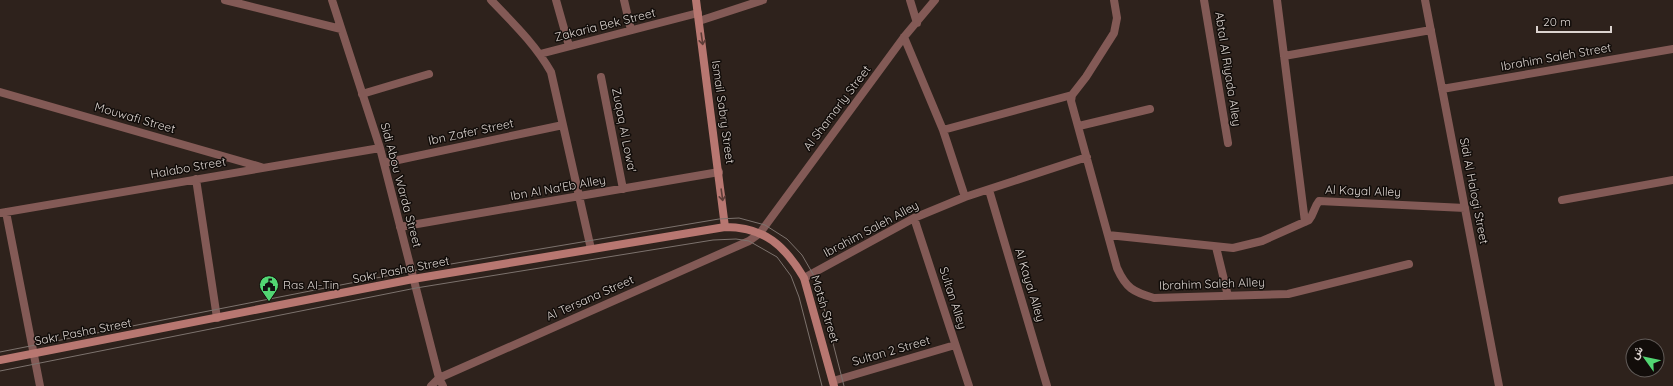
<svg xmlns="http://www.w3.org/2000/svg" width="1673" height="386" font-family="Quicksand,Vazirmatn,sans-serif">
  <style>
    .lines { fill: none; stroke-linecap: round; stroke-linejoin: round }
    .minor { stroke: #835a56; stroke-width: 8 }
    .secondary { stroke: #b87771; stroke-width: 8 }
    .tram { stroke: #7c726d; stroke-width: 1 }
    .oneway { stroke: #5d3d38 }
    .labels { text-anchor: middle; stroke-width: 3; stroke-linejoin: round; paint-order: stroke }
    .street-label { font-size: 12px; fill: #dbd3cf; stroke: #120d0a }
    .poi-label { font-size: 12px; fill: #dbd3cf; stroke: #120d0a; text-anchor: start }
  </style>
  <rect width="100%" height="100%" fill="#2e221c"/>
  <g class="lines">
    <path class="minor" d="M225,0L341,29
      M332,0L380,148L439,378L443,386
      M491,0C513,23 535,44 551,72L591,249
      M556,0L569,46
      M624,0L631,30
      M910,0L917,23
      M1114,0L1117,18L1114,33L1086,77L1072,95L1071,101L1117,268C1126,288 1133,292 1154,298L1288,294L1409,264
      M1204,0L1228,143
      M1277,0L1305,222
      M1425,0L1499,386
      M699,21L763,0
      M904,37L943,130L965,197
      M540,54L698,13
      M1284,56L1431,30
      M601,77L623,189
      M1442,89L1673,49
      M0,92L261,167
      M362,94L429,74
      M1079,126L1150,109
      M943,130L1072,95
      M384,163L563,125
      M196,179L217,318
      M989,190L1047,386
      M1562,200L1673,180
      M6,212L40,386
      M0,213L380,148
      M914,218L969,386
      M400,227L719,172
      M1108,235L1233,248L1262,241L1309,220C1314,214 1314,207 1319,201L1465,208
      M1216,247L1228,296
      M804,278L914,218L965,197L1087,157
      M833,381L955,345
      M431,386L439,378L749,241L760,233L904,37L935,0"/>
    <path class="secondary" d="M696,0L725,227
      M0,360L413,279L725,227C765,227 785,246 804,278L834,386"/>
    <path class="tram" d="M0,352L427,268L719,219L739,218L765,225L787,239L802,255L817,281L844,386
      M0,371L416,288L713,240L736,239L749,241L777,257L791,276L799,297L822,386"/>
  </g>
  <defs><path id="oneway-shaft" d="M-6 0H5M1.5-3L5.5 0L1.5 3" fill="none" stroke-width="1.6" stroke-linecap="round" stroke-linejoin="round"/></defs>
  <g class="oneway">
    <use href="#oneway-shaft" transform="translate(702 39) rotate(82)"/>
    <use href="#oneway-shaft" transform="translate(722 195) rotate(82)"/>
  </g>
  <defs>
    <symbol id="civic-pin" viewBox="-11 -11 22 30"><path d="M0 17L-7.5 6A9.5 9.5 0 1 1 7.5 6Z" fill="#52d673" stroke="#120d0a"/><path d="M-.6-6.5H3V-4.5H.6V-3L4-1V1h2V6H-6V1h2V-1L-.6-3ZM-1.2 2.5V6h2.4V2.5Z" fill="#111"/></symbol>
  </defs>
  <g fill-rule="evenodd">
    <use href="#civic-pin" x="258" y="274" width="22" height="30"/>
  </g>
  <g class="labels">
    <g class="street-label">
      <text transform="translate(605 25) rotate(-14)" y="4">Zakaria Bek Street</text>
      <text transform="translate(1556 57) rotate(-10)" y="4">Ibrahim Saleh Street</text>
      <text transform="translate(1228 69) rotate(81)" y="4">Abtal Al Riyada Alley</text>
      <text transform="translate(837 108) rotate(-53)" y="4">Al Shamarly Street</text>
      <text transform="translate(723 112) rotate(82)" y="4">Ismail Sabry Street</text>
      <text transform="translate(135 118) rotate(16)" y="4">Mouwafi Street</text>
      <text transform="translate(624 130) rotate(79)" y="4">Zuqaq Al Lowa'</text>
      <text transform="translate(471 132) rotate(-12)" y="4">Ibn Zafer Street</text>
      <text transform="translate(188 168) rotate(-10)" y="4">Halabo Street</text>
      <text transform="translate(401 185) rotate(75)" y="4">Sidi Abou Warda Street</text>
      <text transform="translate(558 188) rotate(-10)" y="4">Ibn Al Na'Eb Alley</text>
      <text transform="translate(1363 191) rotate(2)" y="4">Al Kayal Alley</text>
      <text transform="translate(1474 191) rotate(79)" y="4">Sidi Al Halogi Street</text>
      <text transform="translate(871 229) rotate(-28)" y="4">Ibrahim Saleh Alley</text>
      <text transform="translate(401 270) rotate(-11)" y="4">Sakr Pasha Street</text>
      <text transform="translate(1212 284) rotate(-2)" y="4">Ibrahim Saleh Alley</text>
      <text transform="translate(1030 285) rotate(73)" y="4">Al Kayal Alley</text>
      <text transform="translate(590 298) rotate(-24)" y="4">Al Tersana Street</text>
      <text transform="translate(953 298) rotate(72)" y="4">Sultan Alley</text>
      <text transform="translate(825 309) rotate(73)" y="4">Motsh Street</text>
      <text transform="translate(83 332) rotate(-11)" y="4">Sakr Pasha Street</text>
      <text transform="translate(891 351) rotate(-16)" y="4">Sultan 2 Street</text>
    </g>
    <g class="poi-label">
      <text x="283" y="289">Ras Al-Tin</text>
    </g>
  </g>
  <g transform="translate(1645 358) rotate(303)"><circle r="19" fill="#120d0a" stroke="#625c59"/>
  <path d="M0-3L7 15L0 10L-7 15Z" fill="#52d673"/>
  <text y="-6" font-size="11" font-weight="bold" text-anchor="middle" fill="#dbd3cf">ش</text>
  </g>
  <path d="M1537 26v6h74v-6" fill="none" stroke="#dbd3cf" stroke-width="2"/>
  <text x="1543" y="26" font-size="12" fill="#dbd3cf" stroke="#120d0a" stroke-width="3" paint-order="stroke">20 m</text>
</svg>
